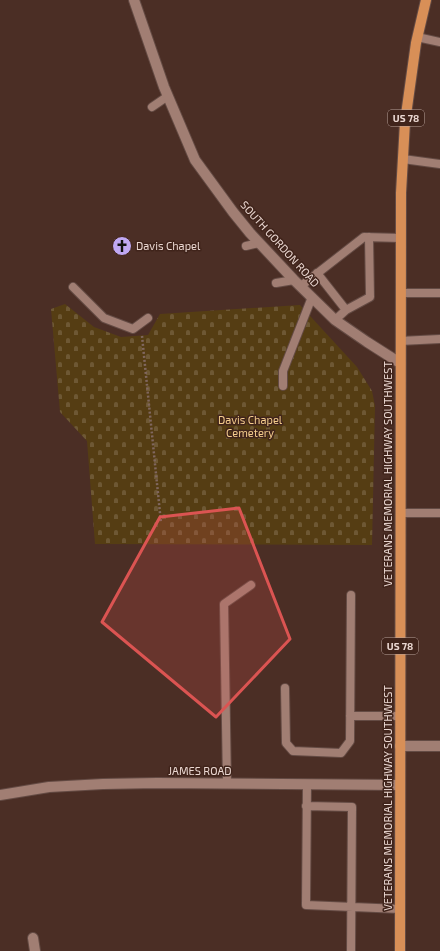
<svg xmlns="http://www.w3.org/2000/svg" width="440" height="951" font-family="'Exo 2',sans-serif">
  <style>
    .cemetery { fill: url(#cemetery-stones) }
    .lines { fill: none; stroke-linecap: round; stroke-linejoin: round }
    .service-casing { stroke: #644b44; stroke-width: 10 }
    .minor-casing { stroke: #644b44; stroke-width: 12 }
    .tertiary-casing { stroke: #644b44; stroke-width: 12 }
    .primary-casing { stroke: #644b44; stroke-width: 12 }
    .path { stroke: #80675f; stroke-width: 2.5; stroke-dasharray: 2 2; stroke-linecap: butt }
    .service { stroke: #a17e73; stroke-width: 8 }
    .minor { stroke: #a17e73; stroke-width: 10 }
    .tertiary { stroke: #a17e73; stroke-width: 10 }
    .primary { stroke: #d88f57; stroke-width: 10 }
    .marked { fill: #db5452; fill-opacity: 0.2; stroke: #db5452; stroke-width: 3; stroke-linejoin: round }
    .labels { text-anchor: middle; stroke-width: 3; stroke-linejoin: round; paint-order: stroke }
    .shield { fill: #40241b; stroke: #b7a19a; stroke-width: 1 }
    .shield-label { font-size: 10px; font-weight: bold; fill: #ead7d1 }
    .street-label { font-size: 11px; fill: #ead7d1; stroke: #40241b }
    .poi-label { font-size: 11px; fill: #ead7d1; stroke: #40241b; text-anchor: start }
    .park-label { font-size: 11px; fill: #f5cd8d; stroke: #40241b }
  </style>
  <defs>
    <pattern id="cemetery-stones" width="16" height="16" patternUnits="userSpaceOnUse"><rect width="16" height="16" fill="#553d13"/><path d="M2 7V4a2 2 0 0 1 4 0v3zM10 15v-3a2 2 0 0 1 4 0v3z" fill="#6e5834"/></pattern>
  </defs>
  <rect width="100%" height="100%" fill="#4b2e25"/>
  <path class="cemetery" d="M65,304L94,327L121,337L148,335L160,314L300,305L357,367L372,391L375,406L372,545L95,544L87,441L60,412L51,309Z"/>
  <g class="lines">
    <defs>
      <path id="service" d="M417,37L440,42
        M152,107L168,96
        M403,159L440,164
        M246,246L259,243
        M317,273L346,310
        M276,283L294,280
        M301,286L364,237L401,238
        M73,287L104,318L133,329L148,318
        M401,293H440
        M335,320L346,310L370,297L369,237
        M400,341L440,339
        M283,386V371L312,297
        M400,513H440
        M285,688L286,743L293,751L341,753L350,741L351,595
        M350,716H400
        M227,783L224,604L251,585
        M307,784L306,905L400,909
        M306,806L352,807L351,951"/>
      <path id="minor" d="M400,746H440
        M33,938L35,951"/>
      <path id="tertiary" d="M134,0L164,87L195,160L233,212L250,233L294,280L335,320L367,342L400,363
        M0,795L49,787L103,784L157,783L400,785"/>
      <path id="primary" d="M400,951L401,193L405,122L416,43L426,0"/>
    </defs>
    <use href="#service" class="service-casing"/>
    <use href="#minor" class="minor-casing"/>
    <use href="#tertiary" class="tertiary-casing"/>
    <use href="#primary" class="primary-casing"/>
    <path class="path" d="M142,336L161,523"/>
    <use href="#service" class="service"/>
    <use href="#minor" class="minor"/>
    <use href="#tertiary" class="tertiary"/>
    <use href="#primary" class="primary"/>
  </g>
  <path class="marked" d="M239,508L290,639L216,717L102,622L160,517Z"/>
  <defs>
    <symbol id="church-disc" viewBox="-11 -11 22 22"><circle r="9.5" fill="#c0a8f3" stroke="#40241b"/><path d="M-1.2-6h2.4v3.5h3.3v2.4h-3.3V6h-2.4V-.1h-3.3v-2.4h3.3Z" fill="#111"/></symbol>
  </defs>
  <g fill-rule="evenodd">
    <use href="#church-disc" x="111" y="235" width="22" height="22"/>
  </g>
  <g class="labels">
    <g class="shield">
      <rect x="388" y="110" width="36" height="16" rx="3"/>
      <rect x="382" y="638" width="36" height="16" rx="3"/>
    </g>
    <g class="shield-label">
      <text x="406" y="122">US 78</text>
      <text x="400" y="650">US 78</text>
    </g>
    <g class="street-label">
      <text transform="translate(280 244) rotate(48)" y="4">SOUTH GORDON ROAD</text>
      <text transform="translate(388 474) rotate(-90)" y="4">VETERANS MEMORIAL HIGHWAY SOUTHWEST</text>
      <text x="200" y="775">JAMES ROAD</text>
      <text transform="translate(388 798) rotate(-90)" y="4">VETERANS MEMORIAL HIGHWAY SOUTHWEST</text>
    </g>
    <g class="poi-label">
      <text x="136" y="250">Davis Chapel</text>
    </g>
    <g class="park-label">
      <text x="250" y="424">Davis Chapel<tspan x="250" dy="13">Cemetery</tspan></text>
    </g>
  </g>
</svg>
